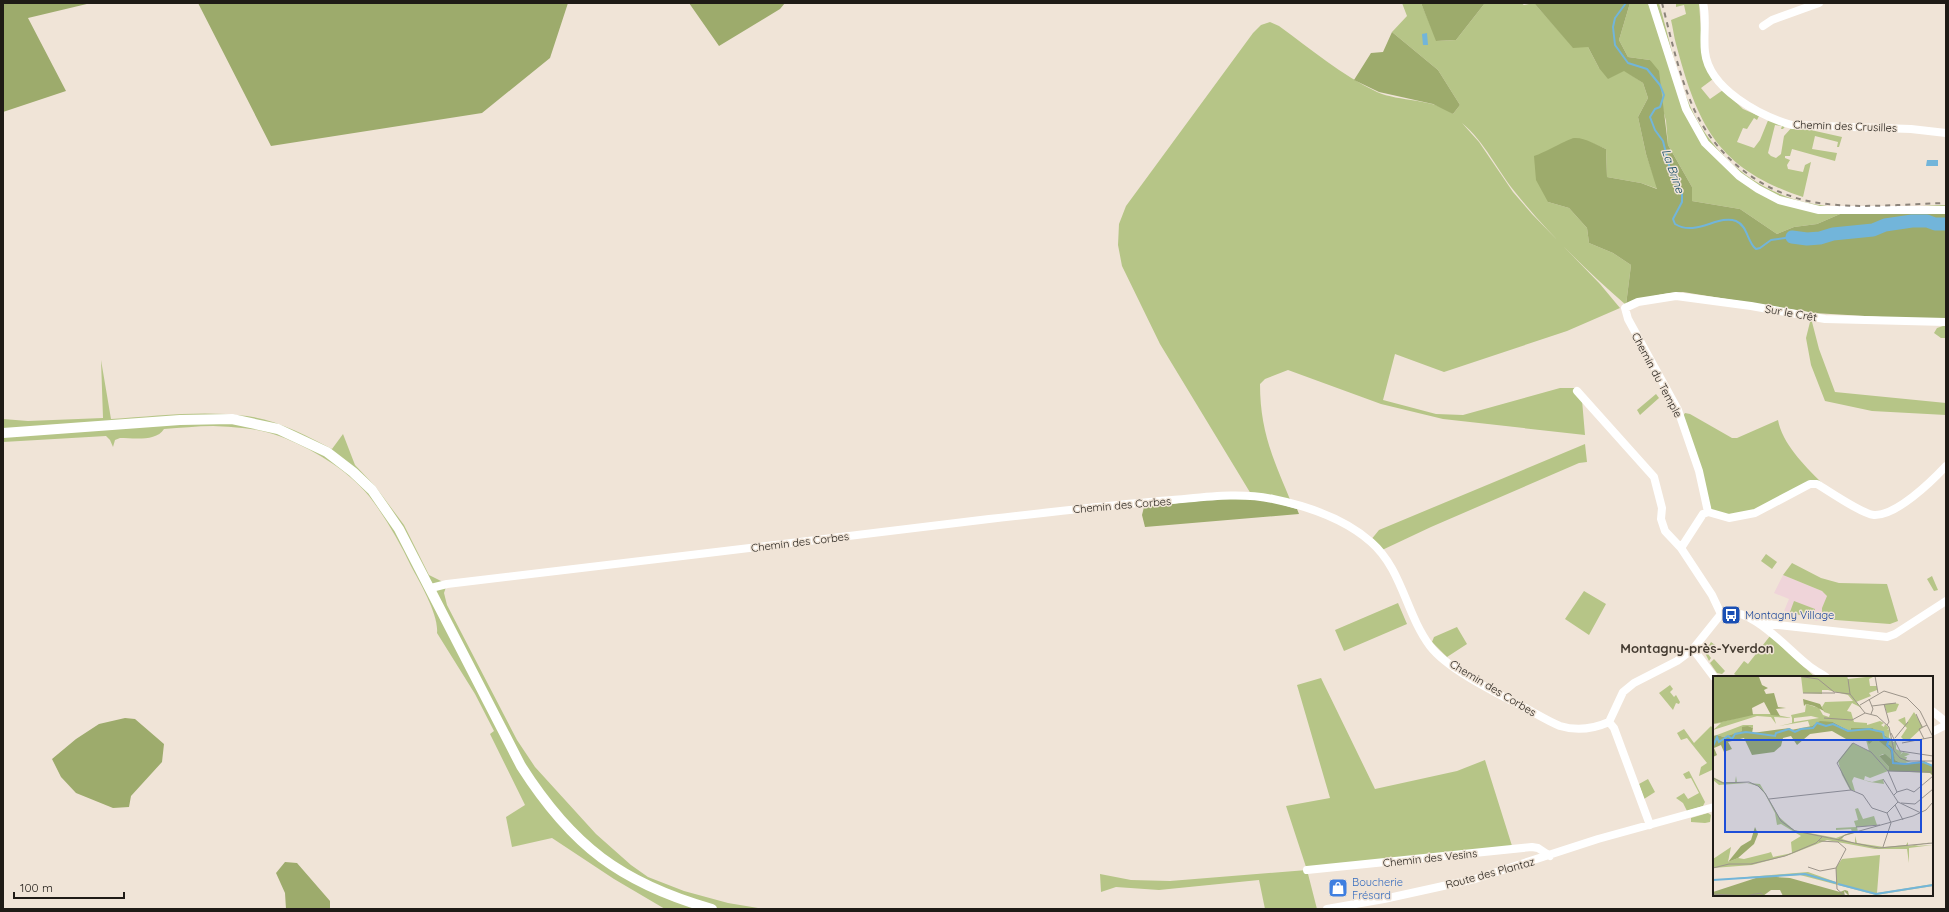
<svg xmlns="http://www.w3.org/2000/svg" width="1949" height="912" font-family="Quicksand,sans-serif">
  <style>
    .education { fill: #efd4d9 }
    .green { fill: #b6c587 }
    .forest { fill: #9dab6c }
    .water { fill: #72b5da }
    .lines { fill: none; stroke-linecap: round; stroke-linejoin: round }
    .stream { stroke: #72b5da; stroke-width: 2 }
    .river { stroke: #72b5da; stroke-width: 13 }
    .minor { stroke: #fff; stroke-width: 8 }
    .major { stroke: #fff; stroke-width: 10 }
    .rail { stroke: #8b837a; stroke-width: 2; stroke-dasharray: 5 5; stroke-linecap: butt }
    .labels { text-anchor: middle; stroke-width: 3; stroke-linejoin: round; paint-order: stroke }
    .street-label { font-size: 11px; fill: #1f1b16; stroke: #f0e4d7 }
    .transit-label { font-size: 11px; fill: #164399; stroke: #f0e4d7; text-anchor: start }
    .shop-label { font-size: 11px; fill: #366cbe; stroke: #f0e4d7; text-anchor: start }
    .water-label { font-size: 12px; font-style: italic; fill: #174c66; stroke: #f0e4d7 }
    .quarter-label { font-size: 13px; font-weight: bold; fill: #443b31; stroke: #f0e4d7 }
    .inset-river { fill: none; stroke: #72b5da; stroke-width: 2 }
    .inset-road { fill: none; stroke: #9c948a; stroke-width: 1 }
    .view { fill: #1d4ed8; fill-opacity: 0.15; stroke: #1d4ed8; stroke-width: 2 }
    .inset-edge { fill: none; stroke: #1f1b16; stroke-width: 2 }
  </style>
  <rect width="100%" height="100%" fill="#f0e4d7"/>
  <path class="education" d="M1783,575L1822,591L1827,596L1822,608V619L1817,621L1784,611L1789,599L1774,593Z"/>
  <path class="green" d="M1402,3H1421L1437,41L1456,40L1485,3H1521L1524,5L1534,3L1573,47H1588L1599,68L1624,70L1643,83L1648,98L1638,117L1646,154L1658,189L1641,183L1607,177L1606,149C1575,135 1576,137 1546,153L1548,202L1569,208L1587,228L1589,243L1613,253L1631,265L1626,305C1587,271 1548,233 1515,192C1497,170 1485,142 1462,123L1479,142L1513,192L1532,214L1600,284L1620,308L1567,331L1444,372L1395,354L1383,400L1436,414L1463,415L1560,388H1577L1582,400L1585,435L1443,419L1381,404L1288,370L1265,379L1260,384C1260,432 1274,461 1292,504L1216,499L1144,507L1140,503L1251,494L1160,344L1122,266L1118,245L1119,224L1126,206L1253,33L1261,25L1270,22L1279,26C1311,49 1341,75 1377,92C1399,102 1434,98 1453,114L1460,105L1438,70L1392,32L1407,16Z
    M1630,3H1648L1659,30L1686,110L1721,161L1779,200L1847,211L1817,224L1794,227L1777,234L1740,209L1692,201V187L1668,145L1666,121L1650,60L1628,57L1619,40Z
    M1656,3H1659C1669,37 1676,75 1691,108C1713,156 1757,192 1809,203C1849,212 1905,206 1946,205V207L1824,208L1781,197L1758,186L1740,173L1708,141L1689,108Z
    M1676,3H1699L1703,58L1713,79L1701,88L1710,99L1723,90L1743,109L1759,116L1757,120L1754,118L1747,129L1743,128L1737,142L1754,148L1760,140L1769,118L1787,124L1783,129H1781L1782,126L1775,125L1768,153L1771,156L1776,158L1781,154L1784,136L1793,126L1842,137L1839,147H1837L1838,142L1815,136L1812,149L1837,153L1835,161L1792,149L1790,156H1785V158L1790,160L1787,165L1788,169L1803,172L1805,165L1811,162L1803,197C1718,169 1698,126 1676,44C1674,37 1673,28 1671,20L1686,14L1684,5L1676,7Z
    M1811,318L1819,349L1835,392L1946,403V415L1872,411L1825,401L1811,365L1806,338Z
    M1946,325V338H1941L1934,333L1937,328Z
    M101,360L111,419C156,416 202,410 247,416C277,420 306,435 332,449L343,434L355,465L375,486L404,525L429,575L447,584L444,593L447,605L517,740L535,767L596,834L631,865L648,877L684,891L728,903L764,909H665L614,879L552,838L512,847L506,817L525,805L490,734L494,731L475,694L437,633C439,615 420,583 411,566C399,541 386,518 369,496C347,469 311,448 279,436C259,428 233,427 213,426C197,426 180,428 164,429C156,442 133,438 120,438L115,440L113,447L110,440L106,436L3,442V419L28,421L103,418Z
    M1656,394L1659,398L1640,415L1637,410Z
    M1685,413L1690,414L1732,438H1737L1778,420C1782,443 1804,465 1821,482L1739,516L1712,512L1683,416Z
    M1585,444L1587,462L1579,463L1431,527L1380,551L1370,541L1379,530Z
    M1766,554L1777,562L1772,569L1761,561Z
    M1792,563L1821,578L1839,583L1887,584L1898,621L1890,624L1822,619V608L1827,596L1822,591L1783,575Z
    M1932,576L1938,590L1934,591L1927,579Z
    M1584,591L1606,604L1589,635L1565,619Z
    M1794,601L1815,609L1813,619L1790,612Z
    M1398,603L1407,624L1344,651L1335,630Z
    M1457,627L1467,644L1447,657L1432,642L1434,637Z
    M1770,636L1815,677H1739L1734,674L1744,661L1748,664Z
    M1711,642L1715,645L1708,654L1711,658L1709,661L1705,653Z
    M1714,659L1725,671L1722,674L1717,673L1710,663Z
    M1321,678L1375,789L1457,771L1485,760L1513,849L1307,870L1317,909H1265L1259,880L1159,890L1116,887L1101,892L1100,874L1131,880L1170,881L1307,870L1286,806L1330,798L1297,685Z
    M1670,685L1673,689L1670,692L1674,697L1676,695L1680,702L1679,704L1676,703L1673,710L1659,693Z
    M1711,726L1714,730V769L1699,776L1701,767L1707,763L1687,738L1681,740L1677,733L1684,729L1694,743Z
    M1689,771L1705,802L1703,806L1687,811L1683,803L1676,798L1684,793L1688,799L1699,793L1691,778L1686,779L1683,774Z
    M1648,779L1655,792L1644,799L1639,784Z
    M1708,813L1711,815L1710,822L1705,823L1691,822V818Z"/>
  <path class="forest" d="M3,3H91L28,18L66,91L3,112Z
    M198,3H568L550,58L482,113L271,146Z
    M689,3H785L780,9L719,46Z
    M1421,3H1485L1456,40L1436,41Z
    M1534,3H1630L1619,40L1628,57L1650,60L1659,71L1668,145L1692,187V201L1740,209L1777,234L1794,227L1817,224L1847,211L1946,210V319H1915L1814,313L1683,292C1663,293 1644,297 1626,305L1631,265L1613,253L1589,243L1587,228L1569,208L1548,202L1536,180L1534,156C1544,153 1568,139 1574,138C1584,137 1597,145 1606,149L1607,177L1641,183L1657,189L1646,154L1638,117L1648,98L1643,83L1624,71L1608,79L1599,68L1588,47L1573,48Z
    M1392,32L1438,70L1460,105L1453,114L1433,104L1379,92L1354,80L1371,53L1383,52Z
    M1216,499L1266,500L1297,509L1299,514L1145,527L1142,515L1144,507Z
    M125,718L135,719L164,744L162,762L131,796L129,807L113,808L76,793L61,777L52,759L76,739L99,724Z
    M285,862L297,863L330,901V909H286L285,893L276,873Z"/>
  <path class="water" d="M1427,33L1428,45H1423L1422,34Z
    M1927,160H1938V166H1926Z"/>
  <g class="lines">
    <path class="stream" d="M1626,3L1615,18L1613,27L1615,45L1628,63L1647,69L1660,85L1664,95L1660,107L1655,109L1650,117L1655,130L1663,141L1670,169L1682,192V202L1673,219L1675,224C1696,237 1718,214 1736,221C1748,226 1747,242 1756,249L1760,248L1771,240L1792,237"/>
    <path class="river" d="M1792,237L1807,239L1820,238L1833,234L1873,230L1885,225L1912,221H1927L1935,224H1946"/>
    <path class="minor" d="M1652,3L1686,109L1705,143L1739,176L1758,189L1779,200L1819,210H1946
      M1703,3C1707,18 1703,36 1705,52C1709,89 1760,116 1792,125L1911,129L1946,133
      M1763,26L1772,20L1819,3
      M1577,391L1654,477L1662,508L1661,519L1665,531L1681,548L1712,595L1721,614
      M1708,512L1729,518L1755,513L1810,484H1817C1829,491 1862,514 1874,515C1896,516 1931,482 1946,466
      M1681,548L1703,514L1708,512L1699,471L1678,410L1628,319L1625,308L1638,302L1676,296L1751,306L1825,319L1946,322
      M431,588L447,584C628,562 808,542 989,519C1050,512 1111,505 1172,500C1206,497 1240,492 1273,499C1307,506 1345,519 1371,542C1402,569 1406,614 1430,646C1449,671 1503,696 1531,711C1540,716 1550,722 1560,726C1576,731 1593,729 1609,722L1614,728L1650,825
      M1760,623L1887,637L1895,634L1946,601
      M1693,649L1714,677
      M1932,711L1946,722
      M1609,722L1623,692L1634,683L1677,661L1693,649L1721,614C1749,603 1788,650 1808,665C1814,670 1820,673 1826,677
      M1932,732L1946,725
      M1307,870L1532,847L1538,848L1550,856
      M1327,909L1384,899L1475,879L1598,839L1714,807"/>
    <path class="major" d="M3,433L180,420L232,419L278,429L327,452L353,472L372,490L399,529L521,766C572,846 621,883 712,909"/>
    <path class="rail" d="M1662,3C1671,38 1679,75 1693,107C1716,158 1764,195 1819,203C1860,209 1904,204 1946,203"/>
  </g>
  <defs>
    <symbol id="bus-square" viewBox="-11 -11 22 22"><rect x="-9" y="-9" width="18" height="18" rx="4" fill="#1a4fb4" stroke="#f0e4d7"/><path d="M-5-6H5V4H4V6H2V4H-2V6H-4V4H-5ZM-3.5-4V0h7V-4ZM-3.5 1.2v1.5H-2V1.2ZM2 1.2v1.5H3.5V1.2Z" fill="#fff"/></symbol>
    <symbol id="shop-square" viewBox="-11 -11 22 22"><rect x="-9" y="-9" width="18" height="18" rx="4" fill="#3f7fe0" stroke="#f0e4d7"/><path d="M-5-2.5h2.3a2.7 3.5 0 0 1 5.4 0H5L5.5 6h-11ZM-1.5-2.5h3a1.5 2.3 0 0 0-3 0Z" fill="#fff"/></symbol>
  </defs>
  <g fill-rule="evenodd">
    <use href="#bus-square" x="1720" y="604" width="22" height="22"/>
    <use href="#shop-square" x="1327" y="877" width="22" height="22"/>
  </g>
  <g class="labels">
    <g class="street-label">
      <text transform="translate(1845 126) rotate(2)" y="4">Chemin des Crusilles</text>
      <text transform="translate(1791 313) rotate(10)" y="4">Sur le Crêt</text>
      <text transform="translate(1657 375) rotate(62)" y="4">Chemin du Temple</text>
      <text transform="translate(1122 505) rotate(-5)" y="4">Chemin des Corbes</text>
      <text transform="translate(800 542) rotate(-7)" y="4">Chemin des Corbes</text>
      <text transform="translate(1493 688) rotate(31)" y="4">Chemin des Corbes</text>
      <text transform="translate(1430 858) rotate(-6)" y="4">Chemin des Vesins</text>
      <text transform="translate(1490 873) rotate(-15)" y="4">Route des Plantaz</text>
    </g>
    <g class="transit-label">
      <text x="1745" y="619">Montagny Village</text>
    </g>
    <g class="shop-label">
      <text x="1352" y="886">Boucherie<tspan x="1352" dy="13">Frésard</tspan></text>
    </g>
    <g class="water-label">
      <text transform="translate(1673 171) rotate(71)" y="4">La Brine</text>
    </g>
    <g class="quarter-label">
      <text x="1697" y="653">Montagny-près-Yverdon</text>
    </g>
  </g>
  <g transform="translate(1713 676)">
    <rect width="220" height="220" fill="#f0e4d7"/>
    <path d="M88,0H134L135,3L162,0L156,3L157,10H164V14L156,17L158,20L143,26L149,32L139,27L134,35L138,36L141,46L154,47V49L167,45L171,47L168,49L171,51L172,48L176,52L174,54L177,53L176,61L178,66L177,61L180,66L183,65V73L189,76L187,79L190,76L197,78L191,81H194L193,84L198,85L190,88L182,84L172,59L148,52H138L137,55L120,46H107L97,51L95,45L66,50L79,47V42L61,41L63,48L58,41L44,40L0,54L8,47L0,48L40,38H58L79,42L78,39L92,36L93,28L106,32L110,39L116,41L117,38L111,36L109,31L112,26L140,25L135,19L115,14H109V18L90,17ZM98,40L106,42L81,46V42ZM171,28L181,27L186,28L183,35L174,37ZM201,36L210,51L196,64H191L188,61L194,52L185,44L192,41L193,48ZM30,49H40V52L35,50L30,55L11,61L4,59ZM153,64H166L177,73L178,83L170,78L166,80L176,91L175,95L157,102L152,100L151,104L159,106L170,103L171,108L157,106L141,101L139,105L142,115L137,114L129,99L125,85L139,67L156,75ZM23,100L24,106L47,108L66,141L81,154L123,162L139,156L138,153L123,154V152L143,151L141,145L145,144L142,133L145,132L150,143L161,140L164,149L144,151L145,156L131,160L129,163L142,167V160L144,167L171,171L193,169L195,166V170L220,166L201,170L220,169L196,172V187L194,173H162L114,164L76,179L39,189L0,192V183L18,171L15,186L25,182L31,183L55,177L58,176L60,181L79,177L78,166L88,160L68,148L64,149L62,137L52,118L45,110L34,107L6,109L0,104V101L10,106H22ZM167,179L164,217L220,208V210L163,219L87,199L10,203L95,196L123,206V191L129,183Z" fill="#b6c587" fill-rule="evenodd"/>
    <path d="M0,0L46,1L49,9L55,12L51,14L53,18L61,17L65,31L73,32L63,33L67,40L58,39L51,26L39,32L40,39L0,48ZM90,23L107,28L111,35L101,30L93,28L91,30ZM107,45L120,46L137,55L138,52H160L161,55L168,56L176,63L175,68L179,71L182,84L190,88L211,85L220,90V100L217,97L175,95L176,91L166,80L172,78L178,83L177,74L166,65L162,63L156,68L154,64L133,63L119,55L97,58L84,69L78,60L70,62L68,70L61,76L39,79L31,62L15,66L19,73L11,76L8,69L1,72L4,79L0,81V60L4,59L11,61L29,55V51L35,50L40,52L39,57L77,52L78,54L99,50ZM42,151L45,158L41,168L25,182L15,186L28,170L38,164ZM49,200L77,202L127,216L132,214L135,215L136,220L131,215L132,220H70L67,214H58L50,220H0V216Z" fill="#9dab6c"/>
    <path class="inset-river" d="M0,70L4,61L6,66L15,60L19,63L22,58L33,56L62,60L63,57L76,53L82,56L88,53L100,52L104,47L113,50L120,48L135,55L156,53L170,56L171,62L176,63L174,69L179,74L180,87L192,88M192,88L210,86L220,90M0,204L92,198L123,207M125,208L163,218L220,209"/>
    <path class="inset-road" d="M84,0L105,3L121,16L137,18L152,37M162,0L165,17M135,3L137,18M90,17H122M156,23L160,33L158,38M171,28L176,46L174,49M147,29L171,15L194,22L207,35L220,61M159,30L183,27M152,37L164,40L176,51L181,75L187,82L195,85H220M203,38L209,51M111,42L139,44L152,37M178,57L187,75L220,80M182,62L195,46M211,63L206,53L214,49M189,67L220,61M175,95L220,96M0,102L10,107L36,106L45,110L52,117L68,145L82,155L166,172L220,167M170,103L185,126M138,114L124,87L140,67L158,76L175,95L184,116L181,119M184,116L194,113L201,116L220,100M56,123L138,114L150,119L159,132L174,137L178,147M185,126L208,137M188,127L202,128L220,113M182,129L190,144M174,137L185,126M143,151L167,149M125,164L132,159L200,140L213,134L220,126M106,165L125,166L133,173L123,192L124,213L132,220M170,171L178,147M95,191L107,195L123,192M0,192L16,188H38L72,180L103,167L109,161M0,218L31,220M32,220L48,217L51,220"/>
    <path class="view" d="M12,64H208V156H12Z"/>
    <rect width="220" height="220" class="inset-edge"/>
  </g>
  <rect width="1949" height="912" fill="none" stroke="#1f1b16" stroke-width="8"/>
  <path d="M14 892v6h110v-6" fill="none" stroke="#1f1b16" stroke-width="2"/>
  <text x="20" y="892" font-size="12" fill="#1f1b16" stroke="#f0e4d7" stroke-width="3" paint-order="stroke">100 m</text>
</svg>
